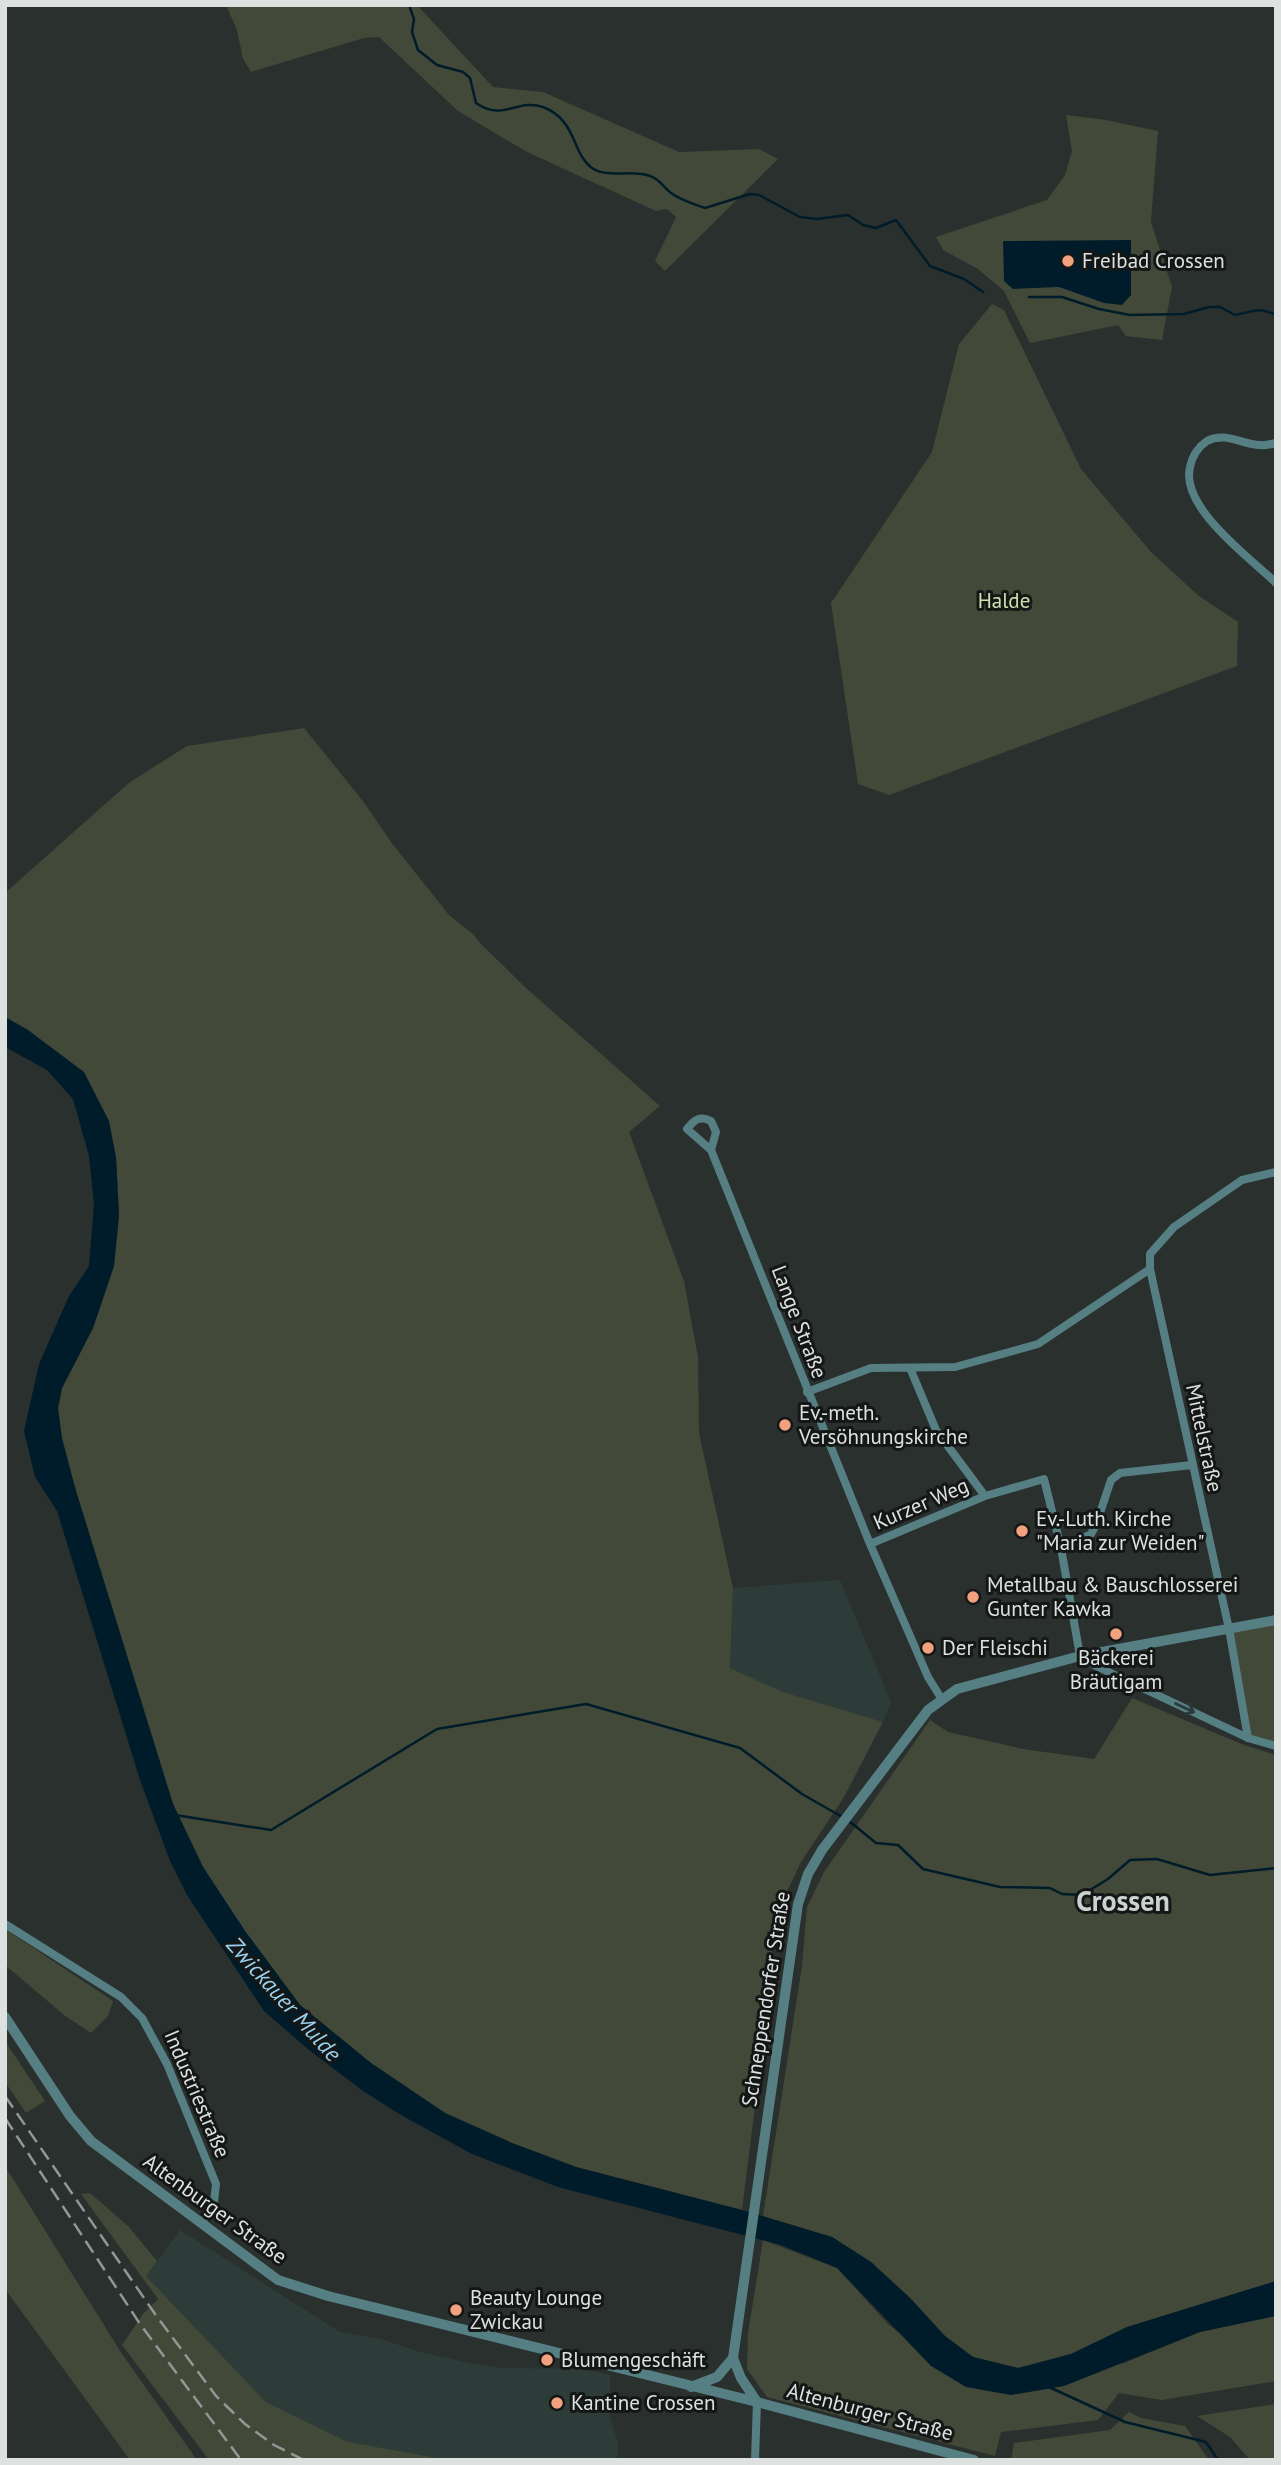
<svg xmlns="http://www.w3.org/2000/svg" width="1281" height="2465" font-family="'PT Sans',sans-serif">
  <style>
    .built { fill: #2d3c38 }
    .green { fill: #424938 }
    .water { fill: #001c2a }
    .lines { fill: none; stroke-linecap: round; stroke-linejoin: round }
    .stream { stroke: #001c2a; stroke-width: 2.5 }
    .minor { stroke: #567f84; stroke-width: 8 }
    .tertiary { stroke: #567f84; stroke-width: 10 }
    .rail { stroke: #929896; stroke-width: 2.5; stroke-dasharray: 14 7; stroke-linecap: butt }
    .oneway { stroke: #2b3b3c }
    .poi-dot { fill: #f1a17d; stroke: #141716; stroke-width: 2.5 }
    .labels { text-anchor: middle; stroke-width: 6; stroke-linejoin: round; paint-order: stroke }
    .poi-label { font-size: 21px; fill: #dde2e1; stroke: #141716; text-anchor: start }
    .park-label { font-size: 21px; fill: #cde1ac; stroke: #141716 }
    .street-label { font-size: 21px; fill: #dde2e1; stroke: #141716 }
    .water-label { font-size: 23px; font-style: italic; fill: #97d1ef; stroke: #141716 }
    .district-label { font-size: 28px; font-weight: bold; fill: #cbd3d1; stroke: #141716 }
  </style>
  <rect width="100%" height="100%" fill="#29302e"/>
  <path class="built" d="M840,1580L891,1702L883,1722L783,1692L730,1668L733,1588Z
    M180,2230L340,2332L381,2339L420,2352L474,2364L503,2368L582,2369L610,2375V2417L618,2444L617,2460H448L386,2450L348,2442L266,2402L146,2276Z"/>
  <path class="green" d="M226,5H417L493,87L543,92L679,152L759,149L778,159L665,271L655,261L676,217L667,209L656,211L527,152L458,111L379,37L364,38L251,72L243,59L237,30Z
    M1066,115L1106,120L1158,131L1151,222L1172,287L1162,340L1126,336L1118,325L1030,343L1004,291L978,269L943,250L936,237L1047,200L1065,175L1072,151Z
    M992,304L1004,310L1081,469L1151,552L1199,596L1238,622L1237,666L889,795L858,784L831,603L932,452L959,344Z
    M304,728L363,801L391,842L449,915L473,934L481,944L525,987L660,1106L629,1132L684,1281L698,1357L699,1433L733,1588L730,1668L783,1692L883,1722L844,1797L801,1862L782,1902L773,1939L771,1979L742,2210L576,2167L512,2143L445,2113L371,2063L300,2005L245,1931L203,1867L173,1804L76,1491L61,1438L58,1408L62,1388L93,1328L114,1266L119,1215L116,1157L28,1030L5,1017V893L130,782L187,746Z
    M1276,1620V1746L1248,1738L1229,1629Z
    M1132,1698L1244,1745L1276,1755V2281L1127,2327L1071,2354L1018,2368L973,2357L945,2336L910,2298L871,2262L832,2237L763,2216L802,1966L807,1907L824,1872L930,1720L948,1732L1023,1749L1094,1759Z
    M5,1929L113,2001L108,2016L91,2033L64,2015L5,1965Z
    M5,2041L45,2101L26,2113L5,2082Z
    M5,2166L122,2354L197,2460H130L5,2289Z
    M90,2193L129,2227L157,2261L146,2276L266,2402L348,2442L448,2460H209L122,2345L143,2314L158,2299L81,2194Z
    M763,2240L837,2268L888,2324L966,2387L1124,2363L1200,2332L1276,2316V2381L1162,2400L1119,2393L1098,2420L1001,2432L995,2456L767,2397L747,2369L748,2333Z
    M1276,2404V2460H1250L1230,2437L1197,2416Z
    M1129,2412L1141,2418L1185,2426L1209,2460H1011L1014,2443L1110,2430Z"/>
  <path class="water" d="M1131,240V295L1122,305L1104,303L1059,287L1013,289L1004,281L1003,241Z
    M5,1017L28,1030L84,1072L109,1121L116,1157L119,1215L114,1266L93,1328L62,1388L58,1408L62,1438L76,1491L173,1804L203,1867L245,1931L300,2005L371,2063L445,2113L512,2143L576,2167L742,2210L832,2237L871,2262L910,2298L945,2336L973,2357L1018,2368L1071,2354L1127,2327L1276,2281V2316L1200,2332L1064,2386L1011,2395L966,2387L931,2366L837,2268L781,2245L558,2187L472,2154L401,2115L363,2091L309,2050L264,2011L187,1895L170,1861L140,1780L57,1511L35,1477L24,1431L39,1364L69,1296L89,1266L94,1204L89,1156L73,1099L47,1070L5,1047Z"/>
  <g class="lines">
    <path class="stream" d="M409,5L414,19L412,32L418,50L437,65L463,72L470,78L476,103C503,122 517,98 543,107C577,120 572,154 592,168C608,179 633,169 650,176C660,179 663,187 671,193C680,200 694,204 705,208L750,194L759,195L800,217L817,219L848,215L863,225L876,228L896,220L930,266L964,279L983,292
      M1029,297H1062L1099,309L1130,315L1184,314L1209,307H1220L1235,315C1253,312 1257,306 1276,315
      M175,1815L271,1830L437,1729L586,1704L740,1748L802,1794L844,1818
      M849,1821L876,1843L898,1845L923,1869L1000,1887L1050,1888L1062,1894L1082,1895L1108,1879L1130,1860L1157,1859L1210,1875L1276,1868
      M1049,2387L1125,2422L1206,2442L1218,2460"/>
    <path class="minor" d="M1276,443C1271,444 1265,446 1260,445C1242,445 1225,431 1207,441C1198,447 1192,457 1190,467C1180,507 1249,557 1276,583
      M711,1150L716,1132L711,1121C700,1115 694,1120 687,1129L711,1150L870,1544L928,1677L941,1698
      M1150,1269L1229,1629L1248,1738
      M910,1368L936,1430L985,1496
      M807,1392L871,1368L955,1367L1038,1344L1150,1269V1254L1174,1227L1242,1180L1276,1172
      M870,1544L985,1496L1044,1479L1061,1548L1080,1656L1096,1666L1248,1738L1276,1746
      M1061,1548L1091,1534L1096,1525L1111,1480L1120,1473L1192,1465
      M5,1924L121,1997L142,2018L167,2064L216,2184L214,2202L202,2223
      M755,2460L757,2402"/>
    <path class="tertiary" d="M5,2017L70,2116L91,2141L278,2280L328,2296L757,2402L974,2460
      M691,2387L717,2377L733,2358
      M757,2402L741,2378L733,2358L798,1904L808,1874L822,1850L928,1710L957,1689L1080,1656L1276,1620"/>
    <path class="rail" d="M5,2096L155,2314L216,2396L245,2424L274,2445L304,2460
      M5,2118L140,2324L241,2460"/>
  </g>
  <defs><path id="oneway-shaft" d="M-6 0H5M1.5-3L5.5 0L1.5 3" fill="none" stroke-width="1.6" stroke-linecap="round" stroke-linejoin="round" transform="scale(1.75)"/></defs>
  <use class="oneway" href="#oneway-shaft" transform="translate(1185 1708) rotate(25)"/>
  <g class="poi-dot">
    <circle cx="1068" cy="261" r="7"/>
    <circle cx="785" cy="1425" r="7"/>
    <circle cx="1022" cy="1531" r="7"/>
    <circle cx="973" cy="1597" r="7"/>
    <circle cx="1116" cy="1634" r="7"/>
    <circle cx="928" cy="1648" r="7"/>
    <circle cx="456" cy="2310" r="7"/>
    <circle cx="547" cy="2360" r="7"/>
    <circle cx="557" cy="2403" r="7"/>
  </g>
  <g class="labels">
    <g class="poi-label">
      <text x="1082" y="268">Freibad Crossen</text>
      <text x="799" y="1420">Ev.-meth.<tspan x="799" dy="24">Versöhnungskirche</tspan></text>
      <text x="1036" y="1526">Ev.-Luth. Kirche<tspan x="1036" dy="24">"Maria zur Weiden"</tspan></text>
      <text x="987" y="1592">Metallbau &amp; Bauschlosserei<tspan x="987" dy="24">Gunter Kawka</tspan></text>
      <text x="942" y="1655">Der Fleischi</text>
      <text x="1116" y="1665" text-anchor="middle">Bäckerei<tspan x="1116" dy="24">Bräutigam</tspan></text>
      <text x="470" y="2305">Beauty Lounge<tspan x="470" dy="24">Zwickau</tspan></text>
      <text x="561" y="2367">Blumengeschäft</text>
      <text x="571" y="2410">Kantine Crossen</text>
    </g>
    <g class="park-label">
      <text x="1004" y="608">Halde</text>
    </g>
    <g class="street-label">
      <text transform="translate(799 1322) rotate(69)" y="7">Lange Straße</text>
      <text transform="translate(1204 1438) rotate(78)" y="7">Mittelstraße</text>
      <text transform="translate(921 1504) rotate(-23)" y="7">Kurzer Weg</text>
      <text transform="translate(766 1999) rotate(-81)" y="7">Schneppendorfer Straße</text>
      <text transform="translate(197 2094) rotate(67)" y="7">Industriestraße</text>
      <text transform="translate(215 2209) rotate(36)" y="7">Altenburger Straße</text>
      <text transform="translate(870 2412) rotate(15)" y="7">Altenburger Straße</text>
    </g>
    <g class="water-label">
      <text transform="translate(284 1999) rotate(48)" y="8">Zwickauer Mulde</text>
    </g>
    <g class="district-label">
      <text x="1123" y="1911">Crossen</text>
    </g>
  </g>
  <rect width="1281" height="2465" fill="none" stroke="#dde2e1" stroke-width="14"/>
</svg>
